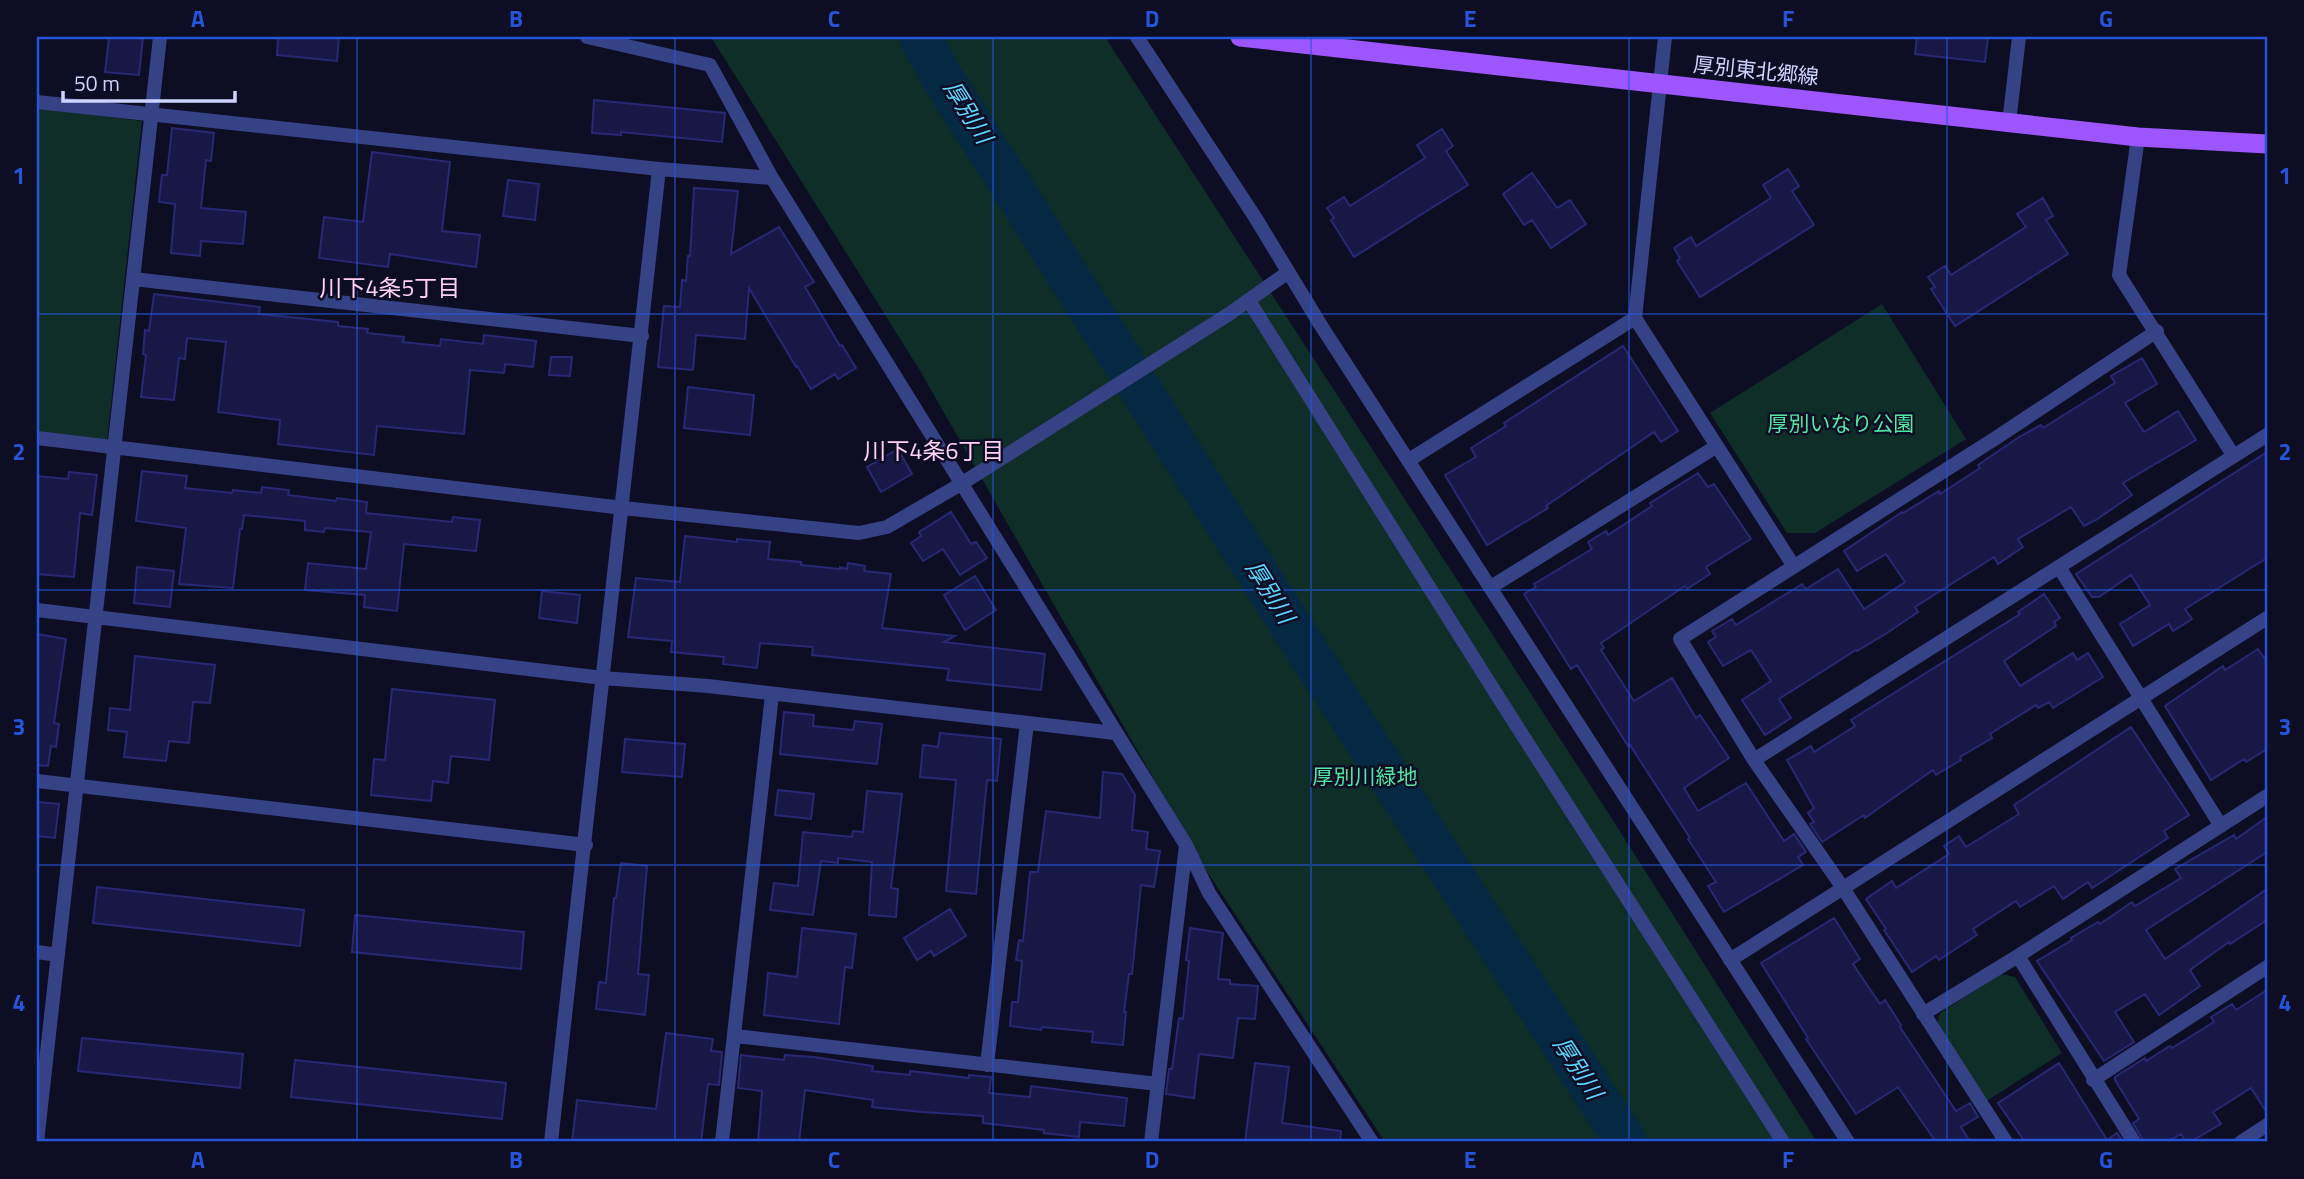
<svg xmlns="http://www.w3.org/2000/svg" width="2304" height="1179" font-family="'Titillium Web','Noto Sans JP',sans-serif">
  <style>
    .green { fill: #0f2e27 }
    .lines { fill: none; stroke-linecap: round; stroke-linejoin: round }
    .river { stroke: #062943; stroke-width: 42 }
    .building { fill: #171846; stroke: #282974; stroke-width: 2 }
    .minor { stroke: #354286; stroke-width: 14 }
    .primary { stroke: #9d56ff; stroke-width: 19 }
    .grid { fill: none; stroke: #2655da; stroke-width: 2; stroke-opacity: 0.55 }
    .labels { text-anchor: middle; stroke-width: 5; stroke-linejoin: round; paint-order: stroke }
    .street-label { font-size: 21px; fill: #cfd4ff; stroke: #0d0d24 }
    .park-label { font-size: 21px; fill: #54e7a3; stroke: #0d0d24 }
    .water-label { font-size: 23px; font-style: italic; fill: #5dd6ff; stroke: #0d0d24 }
    .neighbourhood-label { font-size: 23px; fill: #ffd1f8; stroke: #0d0d24 }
    .neatline { fill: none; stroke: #2655da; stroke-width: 2.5 }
    .grid-label { font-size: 23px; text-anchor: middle; font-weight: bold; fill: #2655da }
  </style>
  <rect width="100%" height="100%" fill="#0d0d24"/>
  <path class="green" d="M711,37H1105L1616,825L1817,1142H1385L1204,867L919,369Z
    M37,108L142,121L107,441L37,433Z
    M1882,304L1966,439L1815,533H1787L1710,413Z
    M2001,974L2015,977L2062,1053L1985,1102L1937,1025L1940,1013Z"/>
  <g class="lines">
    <path class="river" d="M920,37L943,79L1302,643L1626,1142"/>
  </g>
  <path class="building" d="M109,37H143L139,75L105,72Z
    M278,37H339L337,61L277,55Z
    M1917,37H1988L1985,62L1915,54Z
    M594,100L725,113L722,142L621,132V135L592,133Z
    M172,128L214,133L211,161L206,160L201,208L246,212L243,244L201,241L200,256L171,253L175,204L159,202L162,175H167Z
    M1442,129L1453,146L1446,151L1468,185L1354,257L1331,220L1334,218L1327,208L1344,197L1350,206L1425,158L1417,145Z
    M372,152L450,162L442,231L480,235L476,267L390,254L388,267L319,258L324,217L363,222Z
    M1788,169L1799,186L1792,191L1814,225L1700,297L1677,261L1680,258L1674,248L1691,237L1696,246L1771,198L1763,185Z
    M1532,173L1557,208L1570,200L1586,224L1551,248L1532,220L1524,225L1503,194Z
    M508,180L539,184L535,220L503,216Z
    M694,188L738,191L731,254L779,227L814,282L805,287L840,346L842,345L856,368L838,379L835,374L811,389L797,366L796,367L749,288L745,339L696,335L693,370L658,367L664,306L680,307L682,280L686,281L688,256H690Z
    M2043,198L2053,216L2046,220L2068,254L1955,326L1931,289L1935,287L1928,277L1945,266L1951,275L2026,227L2017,214Z
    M154,294L260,307L259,314L338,322V326L368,329L367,333L404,337L403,342L440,346L441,339L483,344L484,335L536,341L533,367L505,364L504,373L470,370L464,434L377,426L374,455L278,444L280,420L218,412L226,342L187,338L185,359L179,358L174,400L141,397L146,355L143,354L145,330L149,331Z
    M1623,346L1678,431L1661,442L1654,432L1546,506L1548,508L1487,545L1445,475L1476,457L1471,448L1506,426L1504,423Z
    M551,357H572L570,376L549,375Z
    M2142,358L2157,384L2125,403L2144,432L2178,411L2196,440L2123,483L2132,495L2096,520L2084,526L2071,507L2018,539L2023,547L1998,564L1994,557L1915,607L1918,612L1887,633L1857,651L1856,650L1779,699L1791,718L1765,735L1742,700L1771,681L1751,650L1723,666L1708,642L1716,637L1712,631L1732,619L1736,625L1802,584L1806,589L1838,569L1864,609L1905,582L1886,554L1857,571L1844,551L1902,512L1903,513L1939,491L1940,494L1980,468L1978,465L2019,437L2041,425L2043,428L2115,383L2111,376Z
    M688,387L754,395L750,435L684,428Z
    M898,449L912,474L881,492L867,467Z
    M2267,452V558L2185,609L2192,619L2173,631L2169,624L2133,646L2120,624L2150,605L2131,575L2099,597H2092L2076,574Z
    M142,471L187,476L185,488L232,493L233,490L261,493L262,487L289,490L288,495L336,501L337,498L367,502L366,513L452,522L453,517L480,520L476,551L404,544L397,611L364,607L365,595L305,590L308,563L366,569L371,532L325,528L324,532L305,530V521L244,515L242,529H240L233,588L179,584L186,528L136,521Z
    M69,472L97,475L92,515L80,513L74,577L37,574V476L68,479Z
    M1698,473L1708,487L1714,484L1751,539L1706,567L1710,574L1687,589L1685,586L1601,643L1604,648L1601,650L1634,701L1672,678L1696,718L1700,715L1729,758L1684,788L1698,811L1746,783L1784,841L1794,834L1806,852L1798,857L1803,865L1724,912L1708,886L1716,882L1688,839L1690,838L1630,745L1628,746L1577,665L1571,669L1524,594L1536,587L1534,584L1592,549L1588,542L1606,531L1608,535L1652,506L1650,503Z
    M951,512L971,544L976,542L987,558L960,575L943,549L923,561L911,543L921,536L919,532Z
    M685,536L737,542V539L770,542L768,559L801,562V565L840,569V567L847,569L848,563L865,566L864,571L891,574L882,628L955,636L944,642L1045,654L1041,690L947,680L949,669L812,655L813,647L760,643L757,668L723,664L724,657L671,652L672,641L628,637L636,578L680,582Z
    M137,567L174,571L170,607L134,603Z
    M975,576L996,610L965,630L944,595Z
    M542,591L580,595L577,623L539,618Z
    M2044,594L2060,618L2054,622L2056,626L2004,661L2020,686L2073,653L2077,660L2088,653L2103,677L2053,708L2049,702L2038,708L2036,705L1990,734L1992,738L1960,757L1961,760L1936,775L1933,770L1865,818L1864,815L1822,842L1810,824L1814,822L1808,813L1814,808L1787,760L1811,746L1814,752L1855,726L1851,720L2020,614L2018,612Z
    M37,634L66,639L54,723L59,724L56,747L51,746L48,766L37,765Z
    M2258,649L2267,662V749L2246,762L2244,759L2211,780L2165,706L2223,666L2225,670Z
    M135,656L215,665L210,703L193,702L189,743L169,741L166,761L124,757L127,732L108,730L110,708L130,710Z
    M392,689L495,700L489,760L451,756L448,783L433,781L431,801L371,795L374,759L385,760Z
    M784,712L814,715L813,726L853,730L855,721L882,724L877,764L780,754Z
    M2131,727L2189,815L2164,831L2168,838L2092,888L2088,882L2063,899L2054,886L2020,907L2016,901L1973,929L1977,935L1939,960L1936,956L1912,972L1884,930L1886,929L1866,899L1892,881L1896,888L1949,854L1944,846L1959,836L1966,847L2019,814L2014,805Z
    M940,733L1001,739L997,781L987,780L976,894L946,891L956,780L920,777L923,745L938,747Z
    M625,739L685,744L682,777L622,772Z
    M1103,772L1122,774L1135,795L1132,830L1148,832L1146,849L1160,851L1154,887L1141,885L1132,974H1129L1124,1012H1126L1123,1045L1092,1042L1093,1032L1042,1027L1041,1030L1010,1026L1012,1002H1018L1022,961L1016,960L1019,940L1023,941L1030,872H1038L1046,811L1100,818Z
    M778,790L814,794L811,819L775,815Z
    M867,791L902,794L891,888L898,889L896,917L869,915L872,862L838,858V863L821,861L813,915L770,910L774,883L798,886L803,832L852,837L853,831L863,832Z
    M37,802L59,804L55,838L37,836Z
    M2267,817V852L2146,930L2165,959L2267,889V920L2230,944L2229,942L2190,970L2200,986L2159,1015L2145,994L2115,1012L2134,1042L2104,1061L2037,961L2072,940L2071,938L2098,922L2100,924L2132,902L2135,906L2181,878L2175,869L2234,835L2236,839Z
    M621,863L647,866L638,974L649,975L645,1015L596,1009L599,982L606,983L614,898H616Z
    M97,887L304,910L300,946L93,923Z
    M950,909L966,936L934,956L931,951L917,960L904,938Z
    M355,915L524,932L521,969L352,952Z
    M1834,918L1860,959L1853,964L1880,1004L1885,1000L1901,1025L1900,1027L1956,1111L1970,1103L1978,1117L1961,1127L1970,1142H1936L1898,1087L1856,1114L1806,1039L1808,1038L1761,963Z
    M802,928L856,934L852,968L845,967L839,1024L764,1015L768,973L797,977Z
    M1190,928L1223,933L1218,979L1230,980V984L1258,986L1255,1019L1238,1018L1233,1058L1199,1054L1194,1098L1166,1094L1169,1069H1172L1179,1018L1183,1019L1189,961L1186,960Z
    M2267,990V1113L2251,1088L2213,1112L2221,1124L2190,1142H2186L2181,1134L2167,1142H2144L2133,1123L2139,1119L2115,1080V1077L2145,1058L2146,1061L2170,1046L2172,1048L2214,1022L2211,1017L2232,1004L2236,1010Z
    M666,1033L713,1039L711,1051L722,1052L719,1085L708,1084L701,1142H572L577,1100L656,1109Z
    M82,1038L243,1054L240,1088L78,1071Z
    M741,1055L784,1060L785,1055L814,1057L873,1066L872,1071L910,1075V1071L969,1078V1075L991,1077L989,1093L1030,1097L1031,1086L1127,1098L1124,1126L1080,1122L1079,1137L1044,1133V1130L983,1123V1116L922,1112L872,1107L873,1100L805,1090L799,1142H758L762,1091L738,1088Z
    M295,1060L506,1083L502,1119L291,1097Z
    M1255,1063L1289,1067L1282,1123L1341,1131L1340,1142H1245Z
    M2059,1063L2107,1140L2117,1133L2123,1142H2025L1998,1103Z"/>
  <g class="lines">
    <path class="minor" d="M587,37L710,65L772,178L1186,845L1209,893L1372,1142
      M1137,37L1255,217L1320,324L1848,1142
      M1665,37L1635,318L1793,565
      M37,102L659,169L772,178
      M2009,123L2019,37
      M2138,137L2119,275L2233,455
      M133,279L642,336
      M1249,301L1502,703L1783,1142
      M37,438L623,508L859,533L887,527L961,484L1229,314L1287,273
      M1409,460L1635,318
      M2059,567L2221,826
      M1491,587L1717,446
      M37,610L603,678L708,686L1115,733
      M1754,760L2267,435
      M37,781L586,845
      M37,952L58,955
      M2018,956L2134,1142
      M1730,960L2267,618
      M1923,1014L2018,956L2267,796
      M736,1036L1158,1084
      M987,1065L1027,723
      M2093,1080L2267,967
      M37,1142L160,37
      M551,1142L659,169
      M722,1142L772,695
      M1151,1142L1186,845
      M2006,1142L1843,888L1754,760L1680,639L1999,436L2157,331
      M2241,1142L2267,1125"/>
    <path class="primary" d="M1240,37L2138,137L2267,144"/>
  </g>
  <path class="grid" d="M357,37V1142M675,37V1142M993,37V1142M1311,37V1142M1629,37V1142M1947,37V1142M37,314H2267M37,590H2267M37,865H2267"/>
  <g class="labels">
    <g class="street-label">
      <text transform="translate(1756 71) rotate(6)" y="7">厚別東北郷線</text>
    </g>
    <g class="park-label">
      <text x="1841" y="431">厚別いなり公園</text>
      <text x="1365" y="784">厚別川緑地</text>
    </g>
    <g class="water-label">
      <text transform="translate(968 112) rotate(58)" y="8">厚別川</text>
      <text transform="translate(1270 592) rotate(58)" y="8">厚別川</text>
      <text transform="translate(1578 1068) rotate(57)" y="8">厚別川</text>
    </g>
    <g class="neighbourhood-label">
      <text x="390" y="296">川下4条5丁目</text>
      <text x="934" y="459">川下4条6丁目</text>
    </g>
  </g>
  <rect width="2304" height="1179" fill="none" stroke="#0d0d24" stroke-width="77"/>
  <path d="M63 91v10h172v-10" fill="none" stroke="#cfd4ff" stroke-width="3.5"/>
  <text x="74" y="91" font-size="21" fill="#cfd4ff" stroke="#0d0d24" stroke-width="5" paint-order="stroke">50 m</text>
  <rect x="38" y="38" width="2228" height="1102" class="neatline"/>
  <g class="grid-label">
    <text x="198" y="27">A</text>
    <text x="516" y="27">B</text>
    <text x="834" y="27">C</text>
    <text x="1152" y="27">D</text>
    <text x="1470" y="27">E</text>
    <text x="1788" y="27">F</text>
    <text x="2106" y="27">G</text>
    <text x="19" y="184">1</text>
    <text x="2285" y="184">1</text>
    <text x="19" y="460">2</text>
    <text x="2285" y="460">2</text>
    <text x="19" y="735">3</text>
    <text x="2285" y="735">3</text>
    <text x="19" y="1011">4</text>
    <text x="2285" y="1011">4</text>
    <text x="198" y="1168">A</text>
    <text x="516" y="1168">B</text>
    <text x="834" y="1168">C</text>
    <text x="1152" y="1168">D</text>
    <text x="1470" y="1168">E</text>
    <text x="1788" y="1168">F</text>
    <text x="2106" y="1168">G</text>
  </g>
</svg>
